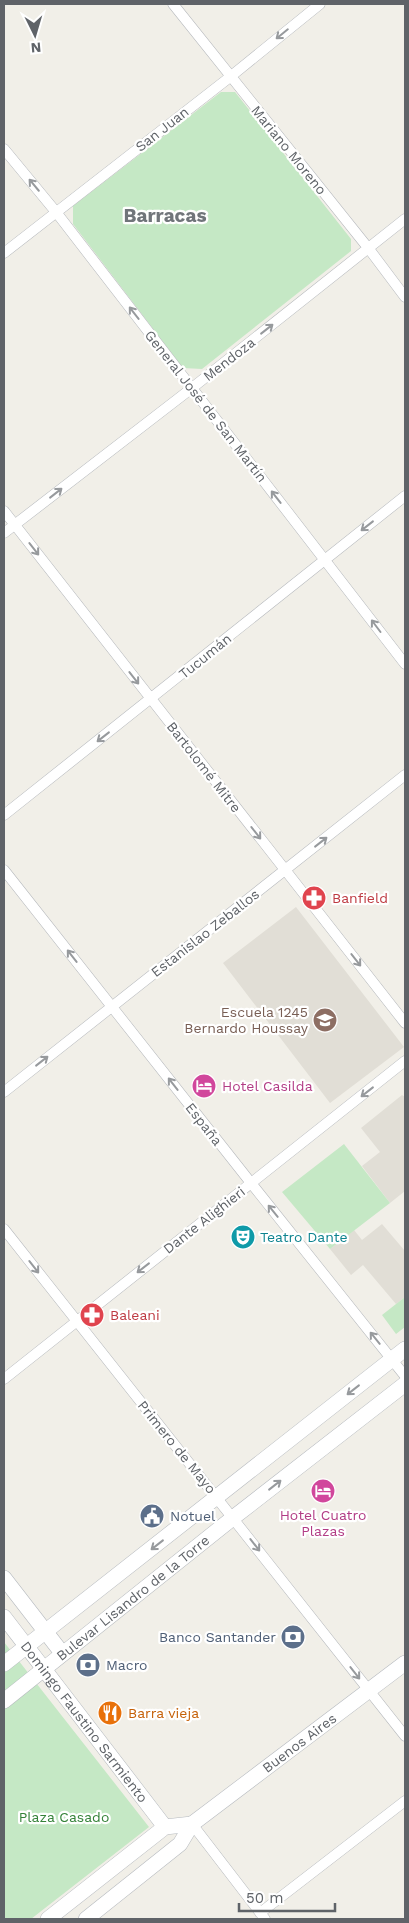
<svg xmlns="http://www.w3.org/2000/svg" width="409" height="1923" font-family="'Work Sans',sans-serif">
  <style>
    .education { fill: #e1ded6 }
    .green { fill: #c5e8c5 }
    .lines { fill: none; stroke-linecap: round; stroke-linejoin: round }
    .street-casing { stroke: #b5b8bc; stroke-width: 11 }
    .secondary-casing { stroke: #b6babf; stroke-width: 16 }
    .street { stroke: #fff; stroke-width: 10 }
    .secondary { stroke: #fff; stroke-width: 15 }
    .oneway { stroke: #979a9d }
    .labels { text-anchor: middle; stroke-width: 4.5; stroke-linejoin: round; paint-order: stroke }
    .street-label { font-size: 14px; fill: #5f6368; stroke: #fff }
    .health-label { font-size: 14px; fill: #be3a42; stroke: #fff; text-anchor: start }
    .education-label { font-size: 14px; fill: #785e54; stroke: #fff; text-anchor: end }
    .hotel-label { font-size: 14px; fill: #b23c85; stroke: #fff; text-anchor: start }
    .culture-label { font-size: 14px; fill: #0d838f; stroke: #fff; text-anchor: start }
    .service-label { font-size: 14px; fill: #4e5e75; stroke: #fff; text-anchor: start }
    .food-label { font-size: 14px; fill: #c56008; stroke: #fff; text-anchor: start }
    .park-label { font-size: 14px; fill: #348238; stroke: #fff }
    .district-label { font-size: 19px; font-weight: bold; fill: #70757a; stroke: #fff }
  </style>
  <rect width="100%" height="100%" fill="#f1efe8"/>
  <path class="education" d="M296,907L404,1047L330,1103L223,963Z
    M402,1095L405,1097V1191L390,1203L362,1166L380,1152L361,1128Z
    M382,1224L405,1251V1297L396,1304L363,1265L351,1275L330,1249L354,1230L362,1240Z"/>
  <path class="green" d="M221,92H235L351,239V251L202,369L183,368L73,224V206Z
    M344,1144L390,1203L330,1249L282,1192Z
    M405,1297V1327L396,1334L382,1315Z
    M4,1642L149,1827L31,1919H4Z"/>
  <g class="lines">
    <defs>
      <path id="street" d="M173,4L369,249L405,297
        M4,149L56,212L405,664
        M4,253L230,77L320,4
        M4,511L405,1023
        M4,533L192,388L405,219
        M4,815L405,496
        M4,870L251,1183L405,1376
        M4,1092L405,775
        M4,1229L405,1736
        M4,1379L405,1061
        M192,1824L265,1919
        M260,1913L405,1801"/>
      <g id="secondary">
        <path d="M4,1578L62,1653"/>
        <path id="s1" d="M4,1617L165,1827"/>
        <path d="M4,1664L405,1349"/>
        <path id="s2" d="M4,1701L234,1517L405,1384"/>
        <path d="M48,1919L165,1827L192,1824"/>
        <path id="s3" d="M86,1919L180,1844L192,1824L405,1663"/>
      </g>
    </defs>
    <use href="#street" class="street-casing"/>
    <use href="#secondary" class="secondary-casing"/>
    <use href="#street" class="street"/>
    <use href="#secondary" class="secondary"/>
  </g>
  <defs><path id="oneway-shaft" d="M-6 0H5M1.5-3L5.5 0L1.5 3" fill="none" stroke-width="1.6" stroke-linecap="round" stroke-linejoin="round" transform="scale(1.25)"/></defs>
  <g class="oneway">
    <use href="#oneway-shaft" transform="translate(282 34) rotate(141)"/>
    <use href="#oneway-shaft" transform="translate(34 185) rotate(-130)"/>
    <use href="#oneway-shaft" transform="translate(134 313) rotate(-128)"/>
    <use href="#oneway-shaft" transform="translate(267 329) rotate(-38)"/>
    <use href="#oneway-shaft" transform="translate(56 493) rotate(-38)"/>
    <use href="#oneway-shaft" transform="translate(276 497) rotate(-128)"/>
    <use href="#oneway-shaft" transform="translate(367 526) rotate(142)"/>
    <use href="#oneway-shaft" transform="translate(34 549) rotate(52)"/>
    <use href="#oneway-shaft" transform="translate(376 626) rotate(-127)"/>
    <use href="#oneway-shaft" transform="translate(134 678) rotate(52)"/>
    <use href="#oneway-shaft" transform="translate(103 737) rotate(142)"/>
    <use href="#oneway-shaft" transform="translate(256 833) rotate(52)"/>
    <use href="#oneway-shaft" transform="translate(321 842) rotate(-38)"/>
    <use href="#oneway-shaft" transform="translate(72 956) rotate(-128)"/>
    <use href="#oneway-shaft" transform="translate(356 960) rotate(52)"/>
    <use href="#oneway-shaft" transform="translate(42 1061) rotate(-38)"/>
    <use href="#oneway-shaft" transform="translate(173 1084) rotate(-128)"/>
    <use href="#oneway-shaft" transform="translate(367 1092) rotate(142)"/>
    <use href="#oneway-shaft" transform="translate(273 1211) rotate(-129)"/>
    <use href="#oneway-shaft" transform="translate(34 1267) rotate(52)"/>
    <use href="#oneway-shaft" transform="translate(143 1268) rotate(142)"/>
    <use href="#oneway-shaft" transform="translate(375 1338) rotate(-129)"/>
    <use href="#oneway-shaft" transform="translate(353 1390) rotate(142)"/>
    <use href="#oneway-shaft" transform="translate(275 1485) rotate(-38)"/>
    <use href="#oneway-shaft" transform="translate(157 1545) rotate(142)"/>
    <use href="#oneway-shaft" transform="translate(255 1545) rotate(52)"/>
    <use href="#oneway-shaft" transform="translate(355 1673) rotate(52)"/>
  </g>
  <defs>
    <symbol id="pharmacy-disc" viewBox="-11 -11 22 22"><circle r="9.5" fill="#e0444e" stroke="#fff"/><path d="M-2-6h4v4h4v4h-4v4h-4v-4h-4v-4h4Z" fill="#fff"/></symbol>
    <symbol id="school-disc" viewBox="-11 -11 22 22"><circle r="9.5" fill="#8d6e63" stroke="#fff"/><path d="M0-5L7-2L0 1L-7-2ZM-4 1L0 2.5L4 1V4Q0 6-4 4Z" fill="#fff"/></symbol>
    <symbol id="hotel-disc" viewBox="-11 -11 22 22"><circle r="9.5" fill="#d1479c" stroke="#fff"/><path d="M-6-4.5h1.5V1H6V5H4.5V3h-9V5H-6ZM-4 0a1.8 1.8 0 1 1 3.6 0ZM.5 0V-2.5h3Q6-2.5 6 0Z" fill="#fff"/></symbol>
    <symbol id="theatre-disc" viewBox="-11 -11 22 22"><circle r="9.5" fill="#0f9aa8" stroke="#fff"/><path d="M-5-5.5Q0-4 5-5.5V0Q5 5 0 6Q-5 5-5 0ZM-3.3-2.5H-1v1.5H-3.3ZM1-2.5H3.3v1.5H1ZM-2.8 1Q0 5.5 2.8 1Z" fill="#fff"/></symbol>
    <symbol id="civic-disc" viewBox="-11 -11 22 22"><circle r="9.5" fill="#5c6f8a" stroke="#fff"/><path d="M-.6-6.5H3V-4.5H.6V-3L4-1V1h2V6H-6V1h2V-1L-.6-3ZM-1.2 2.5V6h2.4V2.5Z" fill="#fff"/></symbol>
    <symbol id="bank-disc" viewBox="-11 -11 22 22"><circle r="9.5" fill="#5c6f8a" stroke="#fff"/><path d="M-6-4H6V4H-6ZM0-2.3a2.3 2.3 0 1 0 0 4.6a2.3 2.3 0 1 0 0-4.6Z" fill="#fff"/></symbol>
    <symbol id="restaurant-disc" viewBox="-11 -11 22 22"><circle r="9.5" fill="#e8710a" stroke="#fff"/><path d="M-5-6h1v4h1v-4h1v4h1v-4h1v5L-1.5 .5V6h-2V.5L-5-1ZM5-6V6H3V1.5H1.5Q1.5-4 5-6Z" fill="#fff"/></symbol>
  </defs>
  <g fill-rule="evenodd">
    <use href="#pharmacy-disc" x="300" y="884" width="28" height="28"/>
    <use href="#school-disc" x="311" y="1006" width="28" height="28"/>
    <use href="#hotel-disc" x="190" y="1072" width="28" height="28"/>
    <use href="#theatre-disc" x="229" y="1223" width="28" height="28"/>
    <use href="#pharmacy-disc" x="78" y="1301" width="28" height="28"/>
    <use href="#hotel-disc" x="309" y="1477" width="28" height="28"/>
    <use href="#civic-disc" x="138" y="1502" width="28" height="28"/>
    <use href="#bank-disc" x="279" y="1623" width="28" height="28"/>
    <use href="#bank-disc" x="74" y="1651" width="28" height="28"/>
    <use href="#restaurant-disc" x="96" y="1699" width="28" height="28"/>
  </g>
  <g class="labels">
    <g class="street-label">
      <text transform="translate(162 129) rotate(-38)" y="5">San Juan</text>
      <text transform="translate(289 150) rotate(51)" y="5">Mariano Moreno</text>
      <text transform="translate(229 359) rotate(-38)" y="5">Mendoza</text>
      <text transform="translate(206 406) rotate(52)" y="5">General José de San Martín</text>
      <text transform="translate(205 656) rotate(-39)" y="5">Tucumán</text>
      <text transform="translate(204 767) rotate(52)" y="5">Bartolomé Mitre</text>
      <text transform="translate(205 933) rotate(-38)" y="5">Estanislao Zeballos</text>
      <text transform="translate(204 1124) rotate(52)" y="5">España</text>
      <text transform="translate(204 1220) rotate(-38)" y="5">Dante Alighieri</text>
      <text transform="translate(177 1447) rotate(51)" y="5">Primero de Mayo</text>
      <text dy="5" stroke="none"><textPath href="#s2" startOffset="165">Bulevar Lisandro de la Torre</textPath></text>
      <text dy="5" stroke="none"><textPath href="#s1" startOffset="132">Domingo Faustino Sarmiento</textPath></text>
      <text dy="5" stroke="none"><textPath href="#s3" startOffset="278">Buenos Aires</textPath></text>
    </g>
    <g class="health-label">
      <text x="332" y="903">Banfield</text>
      <text x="110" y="1320">Baleani</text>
    </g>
    <g class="education-label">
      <text x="308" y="1017">Escuela 1245<tspan x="308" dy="16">Bernardo Houssay</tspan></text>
    </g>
    <g class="hotel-label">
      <text x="222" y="1091">Hotel Casilda</text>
      <text x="323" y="1520" text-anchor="middle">Hotel Cuatro<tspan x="323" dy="16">Plazas</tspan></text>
    </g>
    <g class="culture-label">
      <text x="260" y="1242">Teatro Dante</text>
    </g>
    <g class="service-label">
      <text x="170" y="1521">Notuel</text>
      <text x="276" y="1642" text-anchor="end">Banco Santander</text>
      <text x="106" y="1670">Macro</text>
    </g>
    <g class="food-label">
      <text x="128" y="1718">Barra vieja</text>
    </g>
    <g class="park-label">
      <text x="64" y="1822">Plaza Casado</text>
    </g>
    <g class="district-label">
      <text x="165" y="222">Barracas</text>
    </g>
  </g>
  <rect width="409" height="1923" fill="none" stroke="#5f6368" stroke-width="10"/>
  <g transform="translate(35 35) rotate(175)" stroke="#ffffff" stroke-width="4" paint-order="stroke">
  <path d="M0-4L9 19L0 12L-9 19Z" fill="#5f6368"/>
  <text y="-8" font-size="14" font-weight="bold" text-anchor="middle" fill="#5f6368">N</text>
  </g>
  <path d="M239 1903v8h96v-8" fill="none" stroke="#5f6368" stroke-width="2.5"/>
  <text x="246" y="1903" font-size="15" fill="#5f6368" stroke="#ffffff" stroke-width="4" paint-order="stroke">50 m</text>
</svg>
